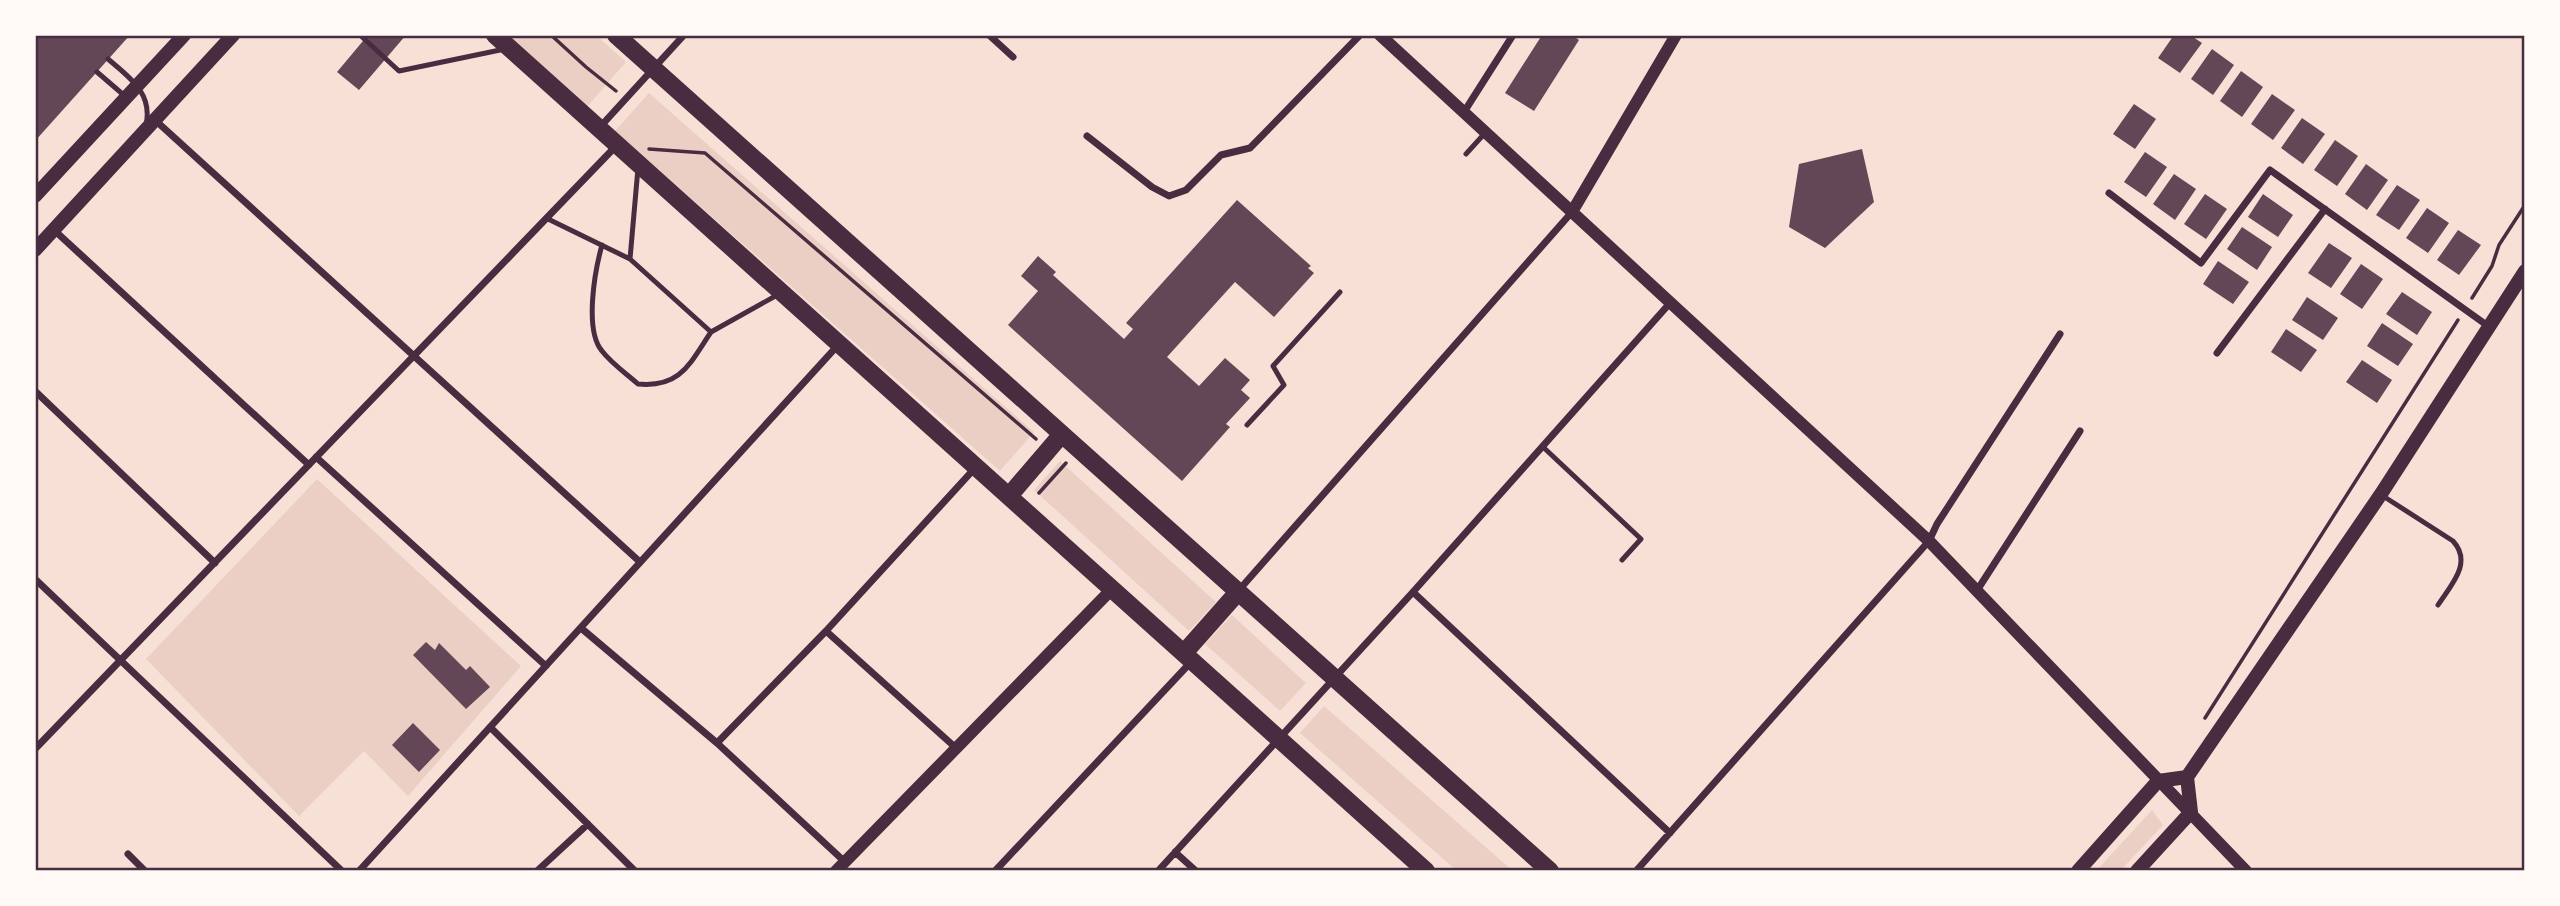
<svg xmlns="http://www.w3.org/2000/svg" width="2560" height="906" font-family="'Libre Baskerville',serif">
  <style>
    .green { fill: #ebcfc5 }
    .building { fill: #644757 }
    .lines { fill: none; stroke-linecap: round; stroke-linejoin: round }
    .path { stroke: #4a2c40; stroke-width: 3.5 }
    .service { stroke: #4a2c40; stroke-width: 5 }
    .minor { stroke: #4a2c40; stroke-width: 7 }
    .tertiary { stroke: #4a2c40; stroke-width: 12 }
    .secondary { stroke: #4a2c40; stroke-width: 14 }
    .primary { stroke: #4a2c40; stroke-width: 18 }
    .neatline { fill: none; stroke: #4a2c40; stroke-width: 2.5 }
  </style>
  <rect width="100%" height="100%" fill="#f7e1d7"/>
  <path class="green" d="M504,35H596L626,62L586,108Z
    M649,93L1034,432L1000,471L615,131Z
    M1060,461L1216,602L1189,631L1034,490Z
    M317,479L521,666L408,796L364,751L299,816L146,659Z
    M1232,615L1306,683L1280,711L1205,644Z
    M1324,706L1513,871H1457L1300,733Z
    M2152,810L2163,825L2120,871H2096Z"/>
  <path class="building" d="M35,35H130L35,141Z
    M368,35H406L359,90L337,72Z
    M1542,35H1572L1579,40L1534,111L1505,93Z
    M2174,35H2190L2202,43L2180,73L2158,58Z
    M2212,49L2234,65L2213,95L2191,79Z
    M2241,71L2263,87L2242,117L2220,101Z
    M2272,94L2295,110L2273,140L2251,124Z
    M2134,104L2156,119L2135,149L2113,134Z
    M2302,118L2325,134L2303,164L2281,148Z
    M2335,140L2358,156L2337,186L2314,170Z
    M1862,149L1874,202L1825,248L1789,227L1799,164Z
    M2145,152L2167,167L2146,197L2124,182Z
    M2366,164L2388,180L2367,210L2345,194Z
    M2174,174L2196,189L2175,220L2153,204Z
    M2397,185L2420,200L2399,230L2376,215Z
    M2205,194L2227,209L2206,239L2184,224Z
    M2263,194L2293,215L2278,237L2248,217Z
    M1237,200L1311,266L1308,268L1314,273L1274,317L1235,282L1167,357L1199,386L1225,358L1250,380L1241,390L1250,398L1226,424L1230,427L1182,481L1008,325L1038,291L1021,276L1038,256L1056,272L1053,275L1124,339L1133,329L1126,323Z
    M2427,208L2449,223L2428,253L2406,238Z
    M2242,227L2272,247L2257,270L2227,249Z
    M2458,230L2481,245L2459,275L2437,260Z
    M2329,243L2352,258L2331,288L2308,273Z
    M2218,261L2249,282L2233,304L2203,284Z
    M2361,264L2383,279L2362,309L2340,294Z
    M2402,292L2432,312L2417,335L2386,314Z
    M2307,297L2338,318L2323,340L2292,320Z
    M2382,323L2413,344L2398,366L2367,346Z
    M2286,329L2317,350L2301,372L2271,352Z
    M2362,360L2392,380L2377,403L2346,382Z
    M426,642L435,650L439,643L466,670L470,666L490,687L466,709L413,655Z
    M413,723L440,750L419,772L392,745Z"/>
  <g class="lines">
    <path class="path" d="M551,35L586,67L616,91
      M649,149L705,153L1036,439
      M2472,298L2492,266L2499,245L2525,205
      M1039,493L1066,463
      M2205,718L2458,320"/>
    <path class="service" d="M360,35L399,71L505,49
      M108,59C130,78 153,93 146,125
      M97,72L126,97
      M1466,154L1485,133
      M546,218L630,259L711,332L779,294
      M602,245C595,270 584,330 602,351C612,364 627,374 638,384C681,388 690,363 711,332
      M630,259L638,168
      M1247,425L1284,385L1273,366L1340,292
      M1542,446L1641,539L1622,560
      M2383,496L2453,541C2473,563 2451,585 2438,605"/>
    <path class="minor" d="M989,35L1013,57
      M1464,112L1513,35
      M155,120L640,562
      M600,127L684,35
      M1087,136L1152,187L1169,196L1186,190L1221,155L1250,148L1360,35
      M2109,193L2201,263L2270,170L2488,326
      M54,230L309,465
      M2217,353L2325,209
      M35,391L215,563
      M316,457L546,666
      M35,579L342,871
      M1239,590L1572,212
      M1413,592L1670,833
      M1976,592L2080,431
      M581,628L717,743L845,862
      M826,631L956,748
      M490,727L635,871
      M717,743L826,631L975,468
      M35,749L617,145
      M1175,852L1196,871
      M128,854L145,871
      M359,871L839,344
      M537,871L588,824
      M995,871L1191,662
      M1158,871L1413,592L1670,303
      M1636,871L1929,541L1937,524L2060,334"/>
    <path class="tertiary" d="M1380,35L1929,541L2246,871
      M1572,212L1676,35
      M836,871L1112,589"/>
    <path class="secondary" d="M35,196L184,35
      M35,250L233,35
      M2187,777L2381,494L2525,271
      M2078,871L2158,781L2187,777
      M2137,871L2191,812L2187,777"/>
    <path class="primary" d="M495,35L1426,871
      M616,35L1550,871
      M1009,496L1062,434
      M1184,653L1238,592"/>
  </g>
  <rect width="2560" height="906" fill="none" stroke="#fffaf5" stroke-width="74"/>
  <rect x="37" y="37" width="2486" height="832" class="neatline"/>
</svg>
